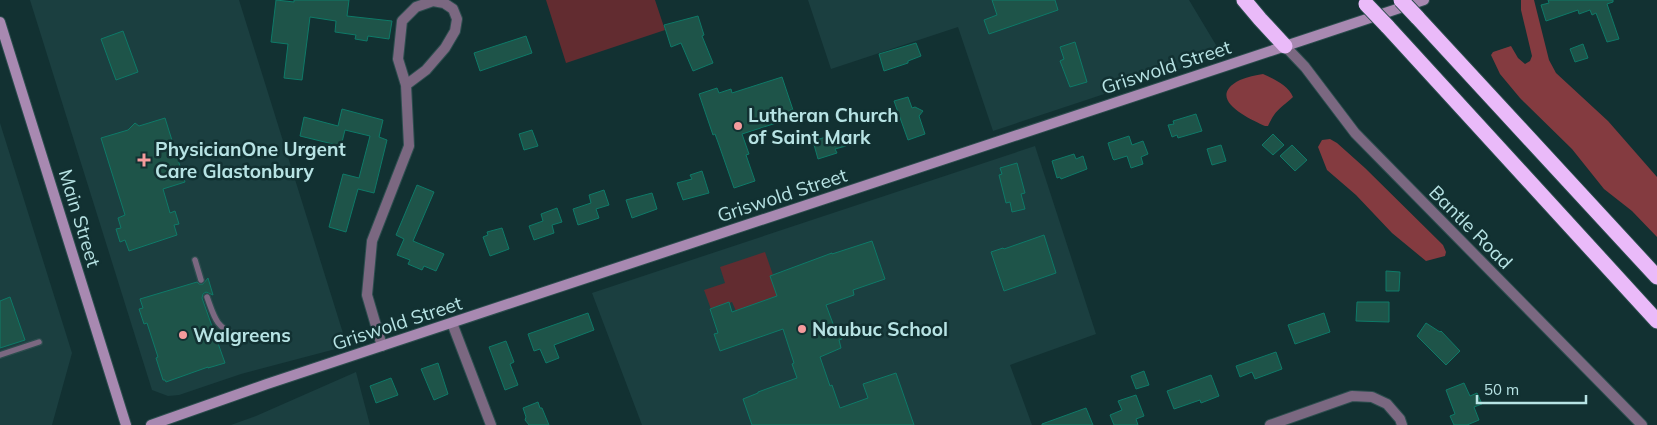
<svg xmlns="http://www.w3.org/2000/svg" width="1657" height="425" font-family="Mulish,sans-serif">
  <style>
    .built { fill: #1b3f40 }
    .green { fill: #622c30 }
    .forest { fill: #843b40 }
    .building { fill: #1e5449; stroke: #0e7a68 }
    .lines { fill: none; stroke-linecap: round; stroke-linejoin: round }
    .lane-casing { stroke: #2c4d4e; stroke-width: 8 }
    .street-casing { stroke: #2c4d4e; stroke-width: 12 }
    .secondary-casing { stroke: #2c4d4e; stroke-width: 12 }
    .highway-casing { stroke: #2c4d4e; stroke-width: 17 }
    .lane { stroke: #7b6881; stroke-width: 5.5 }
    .street { stroke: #7b6881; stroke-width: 10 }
    .secondary { stroke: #a889b1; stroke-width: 10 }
    .highway { stroke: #eabaf9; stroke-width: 15 }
    .highway-bridge-casing { stroke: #2c4d4e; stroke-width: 17; stroke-linecap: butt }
    .highway-bridge { stroke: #eabaf9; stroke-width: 15 }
    .poi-dot { fill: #f59b9d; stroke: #123132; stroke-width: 2 }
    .labels { text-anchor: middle; stroke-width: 5; stroke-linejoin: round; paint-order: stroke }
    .street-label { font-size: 19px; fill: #b7e3e4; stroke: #123132 }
    .poi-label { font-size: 19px; font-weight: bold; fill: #b7e3e4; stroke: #123132; text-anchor: start }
  </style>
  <rect width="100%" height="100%" fill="#123132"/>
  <path class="built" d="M30,0H239L347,346L241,374L179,395L168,396L152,390Z
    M808,0H1189L1222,55L993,131L958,27L831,69Z
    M0,123L72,353L52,425H0Z
    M1035,146L1096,334L1010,365L1032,425H642L592,293Z
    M356,372L370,425H231L256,416Z"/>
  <path class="green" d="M546,0H655L665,30L566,63Z
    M765,252L780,295L736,311L732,302L711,309L704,290L725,283L720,267Z"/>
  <path class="forest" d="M1521,0H1534L1549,60L1556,73L1608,121L1657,177V237L1632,211L1604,189L1572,149L1520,98L1500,74L1491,55L1493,52L1511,46L1518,58L1525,64L1530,61L1532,56L1521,10Z
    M1263,74C1274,79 1288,85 1293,97C1280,109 1276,109 1268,126H1265C1249,119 1204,98 1240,80C1247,77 1256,75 1263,74Z
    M1330,139L1337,143L1365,168L1443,245L1446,252L1445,256L1426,261L1392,233L1356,195L1327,170L1318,147L1322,140Z"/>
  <path class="building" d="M276,0L294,2V0H349L347,16L392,21L389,39L368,36L367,41L355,39L356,35L335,32L336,21L310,17L302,80L284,78L288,44L271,42Z
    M992,0H1055L1058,10L989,34L984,20L997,15Z
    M1548,0H1613V2L1607,4L1619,39L1607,42L1596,13L1592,15L1590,10L1579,14L1578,10L1546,21L1541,5L1549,3Z
    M698,16L704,35L702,36L713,63L693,71L681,43L671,47L664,25Z
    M123,31L138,72L116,80L101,39Z
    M526,36L532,53L480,71L474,53Z
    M1075,42L1087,82L1070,87L1060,61L1064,59L1060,47Z
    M916,43L921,56L908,61V63L884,71L879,54Z
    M1583,44L1588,58L1575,62L1570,49Z
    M782,77L793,110H790L792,118L742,134L749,154L746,155L755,181L734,188L719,145L715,134L713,135L699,94L717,88L719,93L731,89L732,93Z
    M908,97L912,108L915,107L923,111L919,116L925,134L908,140L894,101Z
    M342,109L383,120L379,137L387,140L374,193L358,189L346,232L329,227L343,174L359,178L370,136L345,130L341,146L300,136L304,117L338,126Z
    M1196,114L1202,131L1178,138L1177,135L1172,137L1168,125L1174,124L1173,121Z
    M165,118L185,182L163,189L170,213L175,211L179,224L174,225L177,235L129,251L125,240L120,242L116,229L121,228L118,218L125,215L101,138L128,130L135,123L139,126Z
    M532,130L538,146L524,150L519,134Z
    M842,132L846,146L835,149L837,153L818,159L813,141Z
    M1273,134L1284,145L1273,155L1262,145Z
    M1129,136L1132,145L1143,141L1148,154L1141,157L1143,164L1131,168L1127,156L1114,160L1113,159L1108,143Z
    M1221,145L1226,161L1212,165L1207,149Z
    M1292,145L1307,160L1295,171L1280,156Z
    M1074,154L1076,159L1083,156L1087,169L1061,179L1060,177L1057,178L1052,161Z
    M1017,163L1025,193L1021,194L1025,209L1012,212L1010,202L1006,203L999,175L1002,174L1000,168Z
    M702,171L709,193L683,200L677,183L692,179L690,175Z
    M417,185L434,192L413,241L444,254L436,271L424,266L422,270L408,264L410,260L397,255L404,239L396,235Z
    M604,190L609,205L596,209L599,218L578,225L573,209L591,203L589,195Z
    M652,193L657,209L632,218L626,200Z
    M557,208L562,222L552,225L554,233L534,240L529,226L543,221L541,214Z
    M502,228L509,249L490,256L483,237L488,235L487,232Z
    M1044,235L1056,273L1004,291L991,252L1003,248L1004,249Z
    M872,241L885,279L853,290L854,295L826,305L835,329L838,328L842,339L839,340L841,348L820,357L830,386L832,385L840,408L868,398L863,384L896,373L914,425H752L743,399L758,393V392L797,378L792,364L794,363L783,329L720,351L714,334L718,333L710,309L729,302L732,312L777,296L770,276L832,253V254Z
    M1386,271L1400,272L1399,291H1386Z
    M208,278L213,295L206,292L203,294L202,298L225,363L208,368V367L166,382L165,380H163L156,358L158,357L147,323L144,324L139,309L143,308L140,299L197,282L199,284H203Z
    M10,297L25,340L0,348V301Z
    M1357,302H1389V322L1356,321Z
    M588,313L594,330L554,345L559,358L546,363L540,349L534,351L528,334Z
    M1324,313L1330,332L1295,344L1288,325Z
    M1426,323L1440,332L1441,331L1460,351L1446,365L1417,336Z
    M506,341L514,362L510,364L518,385L505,390L489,347Z
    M1276,352L1282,369L1255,379L1252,372L1240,377L1236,366Z
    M438,363L448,394L434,400L421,369Z
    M1144,371L1149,385L1136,389L1131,376Z
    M1211,375L1219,396L1201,403L1200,400L1174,409L1167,391Z
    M391,378L398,395L376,403L370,386Z
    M1464,383L1470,396L1477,393L1482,404L1474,407L1479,420L1467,425H1454L1450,416L1455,414L1446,390Z
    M1136,395L1144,416L1136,419L1138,425H1114L1110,415L1122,410L1118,401Z
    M538,402L540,408H542L549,425H529L525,420L526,417L523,408Z
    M1086,408L1093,425H1042V424Z"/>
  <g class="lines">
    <defs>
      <path id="lane" d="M195,260L201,280
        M207,297C215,319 215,325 237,337
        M0,355L39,342"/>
      <path id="street" d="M1285,46L1305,67L1355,133L1642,425
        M452,323L491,425
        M382,346L367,295L372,241L409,146L406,85L398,59L402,21L416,7L433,1L444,3L453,9L457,19L455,31L445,48L426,70L406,85
        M1270,425L1352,396L1372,397L1387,404L1400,419L1402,425"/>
      <path id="secondary" d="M0,22L126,425
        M151,425L267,384L1424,0"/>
      <path id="highway" d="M1244,0L1260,19L1285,46
        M1417,17L1657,277
        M1387,26L1657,321"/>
    </defs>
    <use href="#lane" class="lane-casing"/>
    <use href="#street" class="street-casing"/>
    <use href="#secondary" class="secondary-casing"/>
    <use href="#highway" class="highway-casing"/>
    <use href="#lane" class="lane"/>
    <use href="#street" class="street"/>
    <use href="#secondary" class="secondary"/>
    <use href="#highway" class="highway"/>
    <defs>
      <path id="highway-bridge" d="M1401,0L1417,17
        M1366,4L1387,26"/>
    </defs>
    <use href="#highway-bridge" class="highway-bridge-casing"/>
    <use href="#highway-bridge" class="highway-bridge"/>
  </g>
  <g class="poi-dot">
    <circle cx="738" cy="126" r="5"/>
    <path d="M141.5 152.5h5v5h5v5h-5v5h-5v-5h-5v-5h5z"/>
    <circle cx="802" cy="329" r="5"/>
    <circle cx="183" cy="335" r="5"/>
  </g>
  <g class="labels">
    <g class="street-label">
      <text transform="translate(1166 67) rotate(-18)" y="7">Griswold Street</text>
      <text transform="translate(782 195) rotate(-18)" y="7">Griswold Street</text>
      <text transform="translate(80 218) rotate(73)" y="7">Main Street</text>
      <text transform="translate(1471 227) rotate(45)" y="7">Bantle Road</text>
      <text transform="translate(397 323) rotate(-18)" y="7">Griswold Street</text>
    </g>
    <g class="poi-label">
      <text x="748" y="122">Lutheran Church<tspan x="748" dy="22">of Saint Mark</tspan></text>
      <text x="155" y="156">PhysicianOne Urgent<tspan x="155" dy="22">Care Glastonbury</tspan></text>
      <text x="812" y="336">Naubuc School</text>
      <text x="193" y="342">Walgreens</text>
    </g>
  </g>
  <path d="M1477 395v8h109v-8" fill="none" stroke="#b7e3e4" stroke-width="2.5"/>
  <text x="1484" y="395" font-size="15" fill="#b7e3e4" stroke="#123132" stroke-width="4" paint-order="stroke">50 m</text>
</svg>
